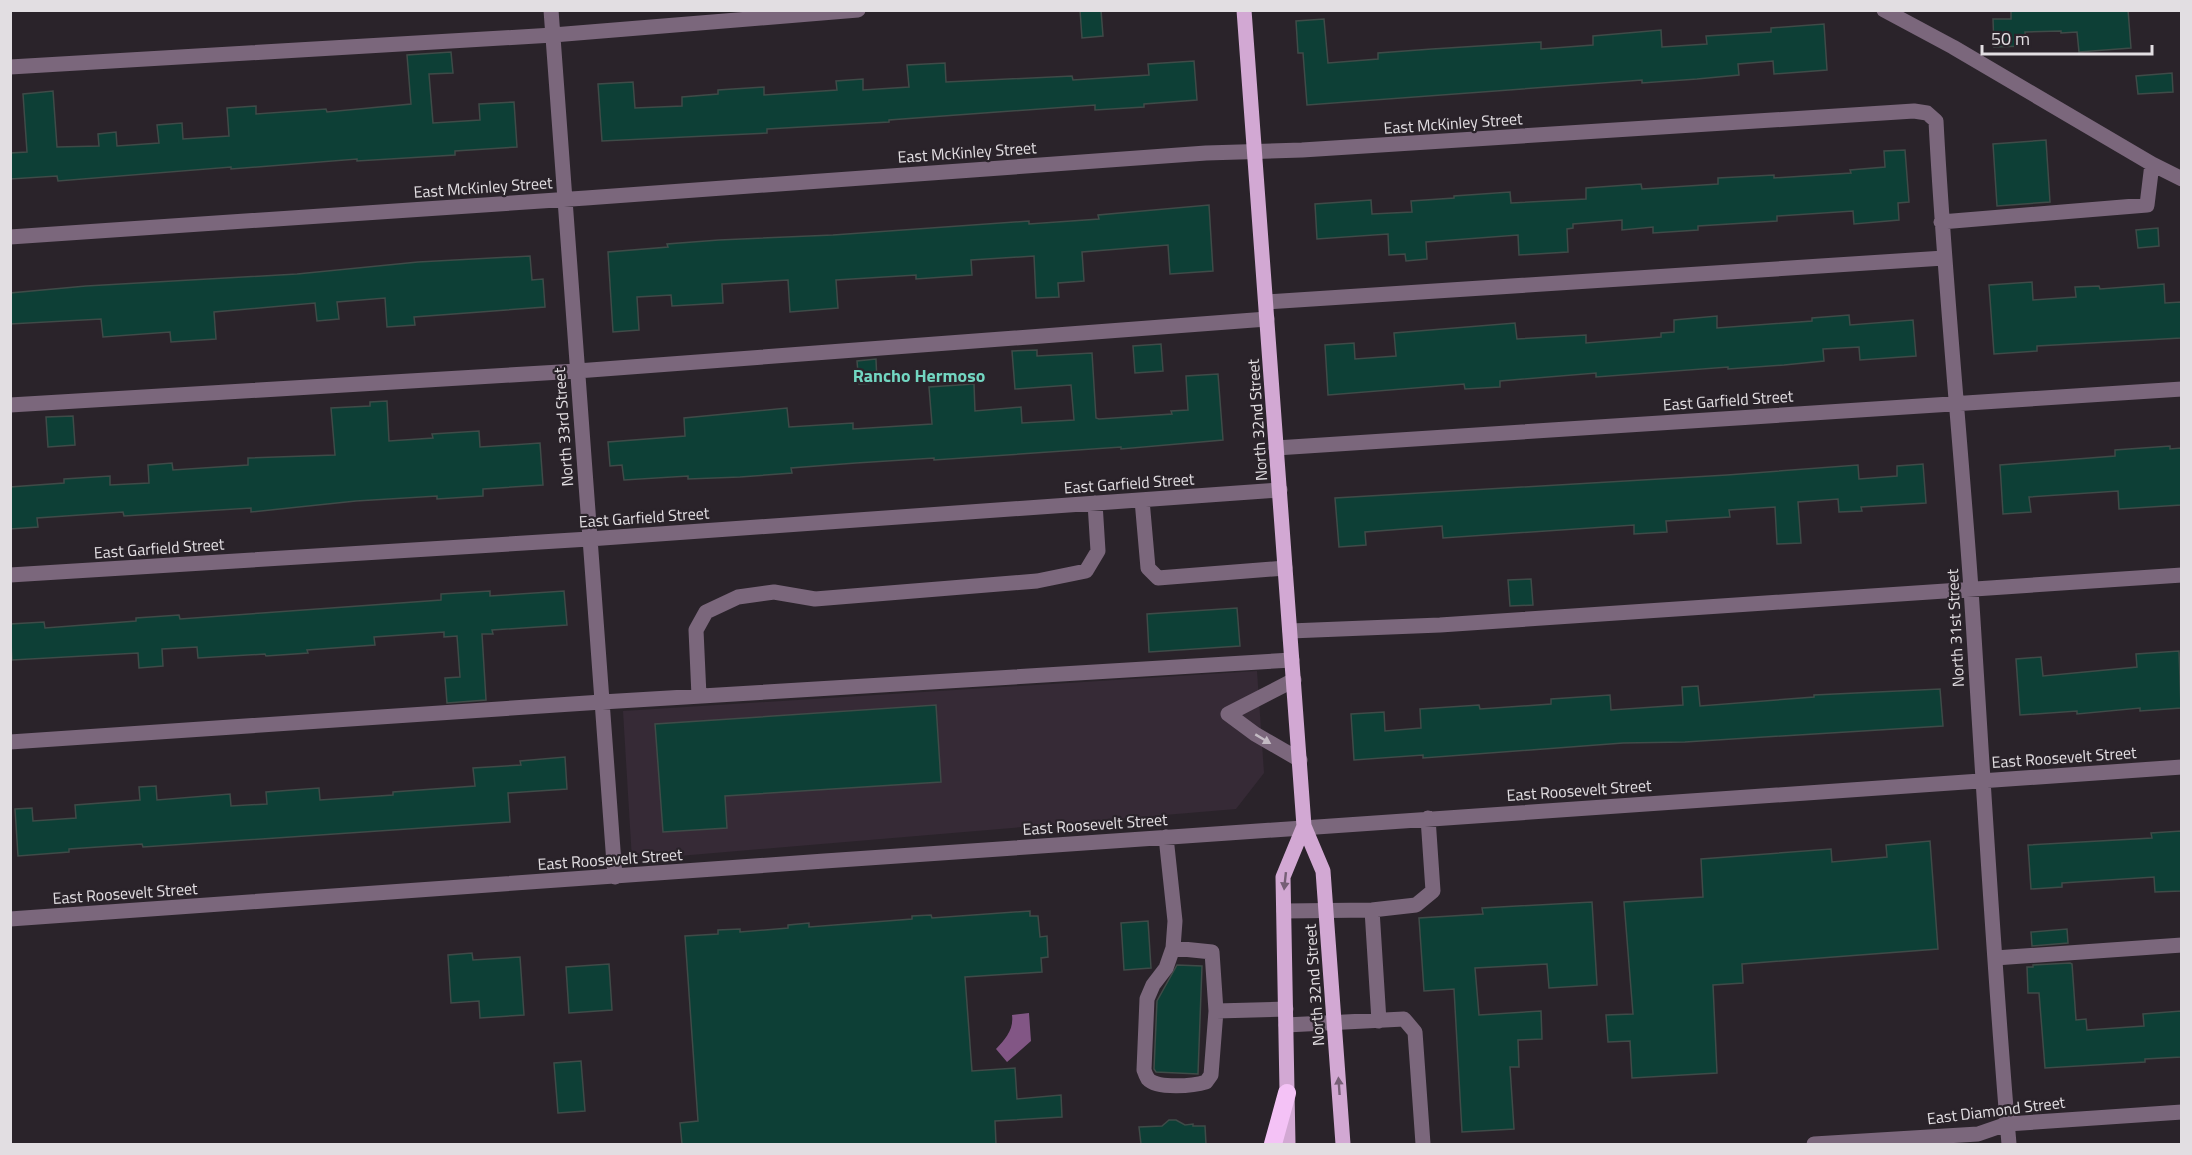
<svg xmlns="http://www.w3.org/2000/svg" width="2192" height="1155" font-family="'Titillium Web',sans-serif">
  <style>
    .built { fill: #362a36 }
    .water { fill: #825685 }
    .building { fill: #0d3f36; stroke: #3f4b48; stroke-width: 1.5 }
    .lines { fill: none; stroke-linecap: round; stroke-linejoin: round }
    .minor { stroke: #7b677c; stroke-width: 15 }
    .major { stroke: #d2a8d3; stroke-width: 15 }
    .highway { stroke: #f4c2f6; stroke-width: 18 }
    .oneway { fill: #c3bac3 }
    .oneway2 { fill: #765f76 }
    .labels { text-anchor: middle; stroke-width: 4.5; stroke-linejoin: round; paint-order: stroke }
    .street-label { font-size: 16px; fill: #e2dee2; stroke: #2a232a }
    .neighbourhood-label { font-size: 18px; font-weight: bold; fill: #72d6c1; stroke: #2a232a }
  </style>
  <rect width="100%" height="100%" fill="#2a232a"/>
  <path class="built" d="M1257,671L1264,773L1236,809L632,860L623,711Z"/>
  <path class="water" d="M1029,1013L1031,1041L1007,1062L996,1049C1005,1039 1014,1030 1012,1015Z"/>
  <path class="building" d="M1080,10H1101L1103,36L1082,38Z
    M2128,10L2131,48L2079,52L2077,32L2061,33V31L2025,32L2026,46L1994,47L1993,19H2011V11Z
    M1324,19L1328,63L1378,59V53L1432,49L1541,42V49L1593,45V36L1661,30L1662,47L1707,44L1706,36L1771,32V28L1824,24L1827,70L1774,74L1773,61L1738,64L1739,75L1697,79L1642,83V80L1307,105L1303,53H1298L1296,21Z
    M451,52L453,73L429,74L433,123L480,120L479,104L514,102L517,147L455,151V155L357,161V159L231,169V167L58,181L57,176L10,179V153L27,152L23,94L53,91L57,147L99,146L98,134L116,132L117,146L159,143L157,125L182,123L183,139L229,136L227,108L256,106V114L326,109L327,112L411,104L407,55Z
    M1194,61L1197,100L1144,104V107L1095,110V105L889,120V122L767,129V133L602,141L598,84L633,82L635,108L682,106V97L718,94V90L764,87V95L837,90L836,81L863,79V90L909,87L907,65L945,63L946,82L1072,76L1073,80L1149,75L1148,64Z
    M2172,73L2173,92L2138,94L2136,76Z
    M2046,140L2050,202L1997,206L1993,144Z
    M1905,150L1909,202L1898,203L1899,220L1854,224L1853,211L1777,216V221L1698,226V230L1653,233V227L1622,230V220L1573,224V228L1567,229L1568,252L1519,255L1518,235L1426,242L1427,259L1406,261L1405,254L1389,255L1388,234L1317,239L1315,204L1371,200L1372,214L1412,212L1411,201L1454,198V196L1510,192L1511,203L1586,199V188L1641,184L1642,189L1718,184V178L1774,175V178L1851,173L1850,170L1885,167L1884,151Z
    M1209,205L1213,271L1170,274L1168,245L1082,252L1084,281L1058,283L1059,297L1036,298L1034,256L971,260L972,275L916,279V275L836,280L838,308L790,312L788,280L722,284L723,303L672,306L671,295L637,297L639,330L613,332L608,252L668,247L667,244L719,240L833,235L1029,221V224L1099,219L1098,215Z
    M2158,228L2159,246L2138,248L2136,230Z
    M530,256L532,280L543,279L545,307L414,317L415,325L387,327L385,298L337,302L339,319L317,321L315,303L214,312L216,339L171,342L170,332L103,337L101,319L10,324V293L86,286L297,274L418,262Z
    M2032,282L2033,300L2076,297L2075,287L2099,286L2100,289L2164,284L2165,303L2181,302V338L2037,346V351L1994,354L1989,285Z
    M1849,315L1850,325L1913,320L1916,356L1860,360L1859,347L1823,349L1824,361L1784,365L1728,369V367L1596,377V373L1500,381V387L1465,389L1464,384L1328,395L1325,345L1354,343L1355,359L1396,356L1394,333L1515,323L1517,339L1586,335V343L1661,337V333L1674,332V320L1717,316V328L1812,321V318Z
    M1161,344L1163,371L1135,373L1133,346Z
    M1037,350V356L1092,353L1096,418L1099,419L1172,414L1171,411L1188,410L1186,376L1218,374L1223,440L1121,449V447L934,460V458L856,463L791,468L792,473L740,477L688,479V476L624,480L622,465L610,466L608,442L685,436L684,418L787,408L789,427L853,423V429L932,424L929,387L974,384L975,411L1021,407L1022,423L1074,420L1071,385L1015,389L1012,351Z
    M876,359L877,383L859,384L857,361Z
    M387,401L389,441L433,438L432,434L479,431L480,447L540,443L543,485L483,489V496L437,499V496L356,501L251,512V508L124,516L123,512L37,518L38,527L10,529V487L64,483V479L110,476V485L149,483L148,465L172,463L173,470L248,465V458L335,455L331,408L370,406V402Z
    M73,416L75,445L48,447L46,417Z
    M2170,446V449L2181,448V505L2119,509L2118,491L2029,497L2031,512L2003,514L2000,465L2115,456V450Z
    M1923,464L1926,503L1861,507L1862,511L1839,512L1838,499L1798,502L1801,543L1777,544L1775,507L1729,510L1730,517L1666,521L1667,532L1634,534V525L1443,538L1442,526L1365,532L1366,545L1339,547L1335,498L1727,475L1858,465L1859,479L1897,476V466Z
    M1531,579L1533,605L1510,606L1508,580Z
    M490,591V596L564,591L567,625L492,630L493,634H482L486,700L447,703L445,678L460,677L457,636L444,637V632L374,637L375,645L307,650L308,653L266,656L265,654L198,658L197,647L162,649L163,666L139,668L138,653L12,660L10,624L44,622L45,628L136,621V618L179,615L180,619L262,613L441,600V594Z
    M1237,608L1240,646L1149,652L1147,614Z
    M2179,651L2181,708L2140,711V708L2077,714V711L2020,715L2016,659L2041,657L2043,676L2137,667L2136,654Z
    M1698,686L1700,706L1814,697V695L1940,689L1943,726L1685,742L1623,743L1423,758V755L1354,760L1351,714L1384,712L1385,731L1421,728L1420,709L1479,705L1480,709L1551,704V699L1610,695L1611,710L1683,705L1682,687Z
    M936,705L941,782L725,796L727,828L663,832L655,724Z
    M565,757L567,789L508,793L510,822L143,847L142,844L69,849V852L18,856L15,809L32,808L33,821L76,818L75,805L140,800L139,787L156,786L157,800L230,794L231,806L267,804L266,792L319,788L320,800L393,795V792L475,786L473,768L521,765L520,761Z
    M2181,831V891L2155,892L2154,877L2062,883V887L2031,889L2028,845L2152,838L2151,833Z
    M1930,841L1938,949L1742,964L1743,983L1713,985L1717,1073L1632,1078L1630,1041L1608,1042L1606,1015L1633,1014L1624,902L1703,897L1701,859L1831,849L1832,862L1887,857L1886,845Z
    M1592,902L1597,985L1549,988L1547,964L1475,968L1479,1015L1541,1011L1542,1039L1518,1040L1519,1067H1510L1514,1129L1462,1132L1454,989L1424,991L1419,918L1483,914L1482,908Z
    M1030,911V916H1038L1040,937L1047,936L1048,957L1041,958L1042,972L965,977L972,1071L1015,1068L1017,1099L1061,1095L1062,1117L995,1121L996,1144H682L680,1123L698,1121L685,936L718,934V930L740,929V932L788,928V925L809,923V927L912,919V916L931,915L932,918Z
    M1148,921L1151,968L1124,970L1121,923Z
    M2067,929L2068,943L2032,946L2031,932Z
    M472,953L473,960L520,957L524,1015L480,1018L479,1001L451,1003L448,955Z
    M2070,963L2072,964L2076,1020L2086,1019L2087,1030L2144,1026L2143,1014L2181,1011V1057L2145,1059V1062L2045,1068L2039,993H2028L2027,967H2033V965Z
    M609,964L612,1010L569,1013L566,967Z
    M1177,965L1202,966L1198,1074L1156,1072L1154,1069L1157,1001Z
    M581,1061L585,1111L558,1113L554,1063Z
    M1169,1120H1176L1185,1125L1193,1124V1126H1205L1206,1144H1141L1139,1127L1162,1126Z"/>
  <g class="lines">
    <path class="minor" d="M551,10L615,877
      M1884,10L1953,47L2152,164L2182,179
      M10,67L553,35L858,10
      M1941,222L2147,205L2152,164
      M10,237L586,198L1206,153L1302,150L1914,111L1927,113L1936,121C1944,277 1960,433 1971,589C1983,774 1993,959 2009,1144
      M1266,302L1944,258
      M10,405L577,371L1267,319
      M1276,448L2182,389
      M1142,500L1148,568L1158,578L1285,568
      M10,575L589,539L1280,490
      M1290,631L1440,625L2182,575
      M1294,680L1228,714L1255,734L1300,760
      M699,696L696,630L706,612L738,597L774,592L815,599L1037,581L1086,571L1098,551L1095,503
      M10,742L602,702L1292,660
      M1166,837L1175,921L1173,948L1166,968L1153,985L1147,999L1144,1070C1145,1073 1146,1076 1148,1079C1157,1089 1194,1086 1206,1082L1211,1075L1216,1011L1286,1009
      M1372,910L1379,1021
      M1284,911L1372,910L1416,905L1433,891L1428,818
      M10,919C734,869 1458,813 2182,767
      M1173,948L1212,952L1216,1011
      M1995,958L2182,945
      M1286,1025L1404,1019L1415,1032L1423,1144
      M1814,1144L1978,1134L2007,1124L2182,1112"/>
    <path class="major" d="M1244,10L1304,826L1323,871L1343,1144
      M1288,1144L1283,877L1304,826"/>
    <path class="highway" d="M1273,1144L1287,1093"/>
  </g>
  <defs><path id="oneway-solid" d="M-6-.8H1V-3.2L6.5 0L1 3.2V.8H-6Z" transform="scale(1.5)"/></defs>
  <use class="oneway" href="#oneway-solid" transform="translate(1263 739) rotate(31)"/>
  <g class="oneway2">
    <use href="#oneway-solid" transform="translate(1285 881) rotate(96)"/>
    <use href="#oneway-solid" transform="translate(1339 1086) rotate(-94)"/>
  </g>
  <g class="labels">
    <g class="street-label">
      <text transform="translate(1453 123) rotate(-4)" y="6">East McKinley Street</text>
      <text transform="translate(967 152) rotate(-4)" y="6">East McKinley Street</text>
      <text transform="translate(483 187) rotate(-4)" y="6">East McKinley Street</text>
      <text transform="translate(1728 400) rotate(-4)" y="6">East Garfield Street</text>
      <text transform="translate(1257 420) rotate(-94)" y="6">North 32nd Street</text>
      <text transform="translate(563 427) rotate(-94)" y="6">North 33rd Street</text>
      <text transform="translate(1129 483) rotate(-4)" y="6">East Garfield Street</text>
      <text transform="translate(644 517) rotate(-4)" y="6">East Garfield Street</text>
      <text transform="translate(159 548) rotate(-4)" y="6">East Garfield Street</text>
      <text transform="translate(1955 628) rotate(-93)" y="6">North 31st Street</text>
      <text transform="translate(2064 757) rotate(-4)" y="6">East Roosevelt Street</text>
      <text transform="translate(1579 790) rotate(-4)" y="6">East Roosevelt Street</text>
      <text transform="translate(1095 824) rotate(-4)" y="6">East Roosevelt Street</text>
      <text transform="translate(610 859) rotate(-4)" y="6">East Roosevelt Street</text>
      <text transform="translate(125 893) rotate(-4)" y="6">East Roosevelt Street</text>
      <text transform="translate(1314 985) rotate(-94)" y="6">North 32nd Street</text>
      <text transform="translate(1996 1110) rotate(-7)" y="6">East Diamond Street</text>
    </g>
    <g class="neighbourhood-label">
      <text x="919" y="382">Rancho Hermoso</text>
    </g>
  </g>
  <rect width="2192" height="1155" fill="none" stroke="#e2dee2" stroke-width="24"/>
  <path d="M1982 45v9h170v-9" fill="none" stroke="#e2dee2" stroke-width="3"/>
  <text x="1991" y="45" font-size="18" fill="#e2dee2" stroke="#2a232a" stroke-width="4.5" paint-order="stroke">50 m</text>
</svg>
